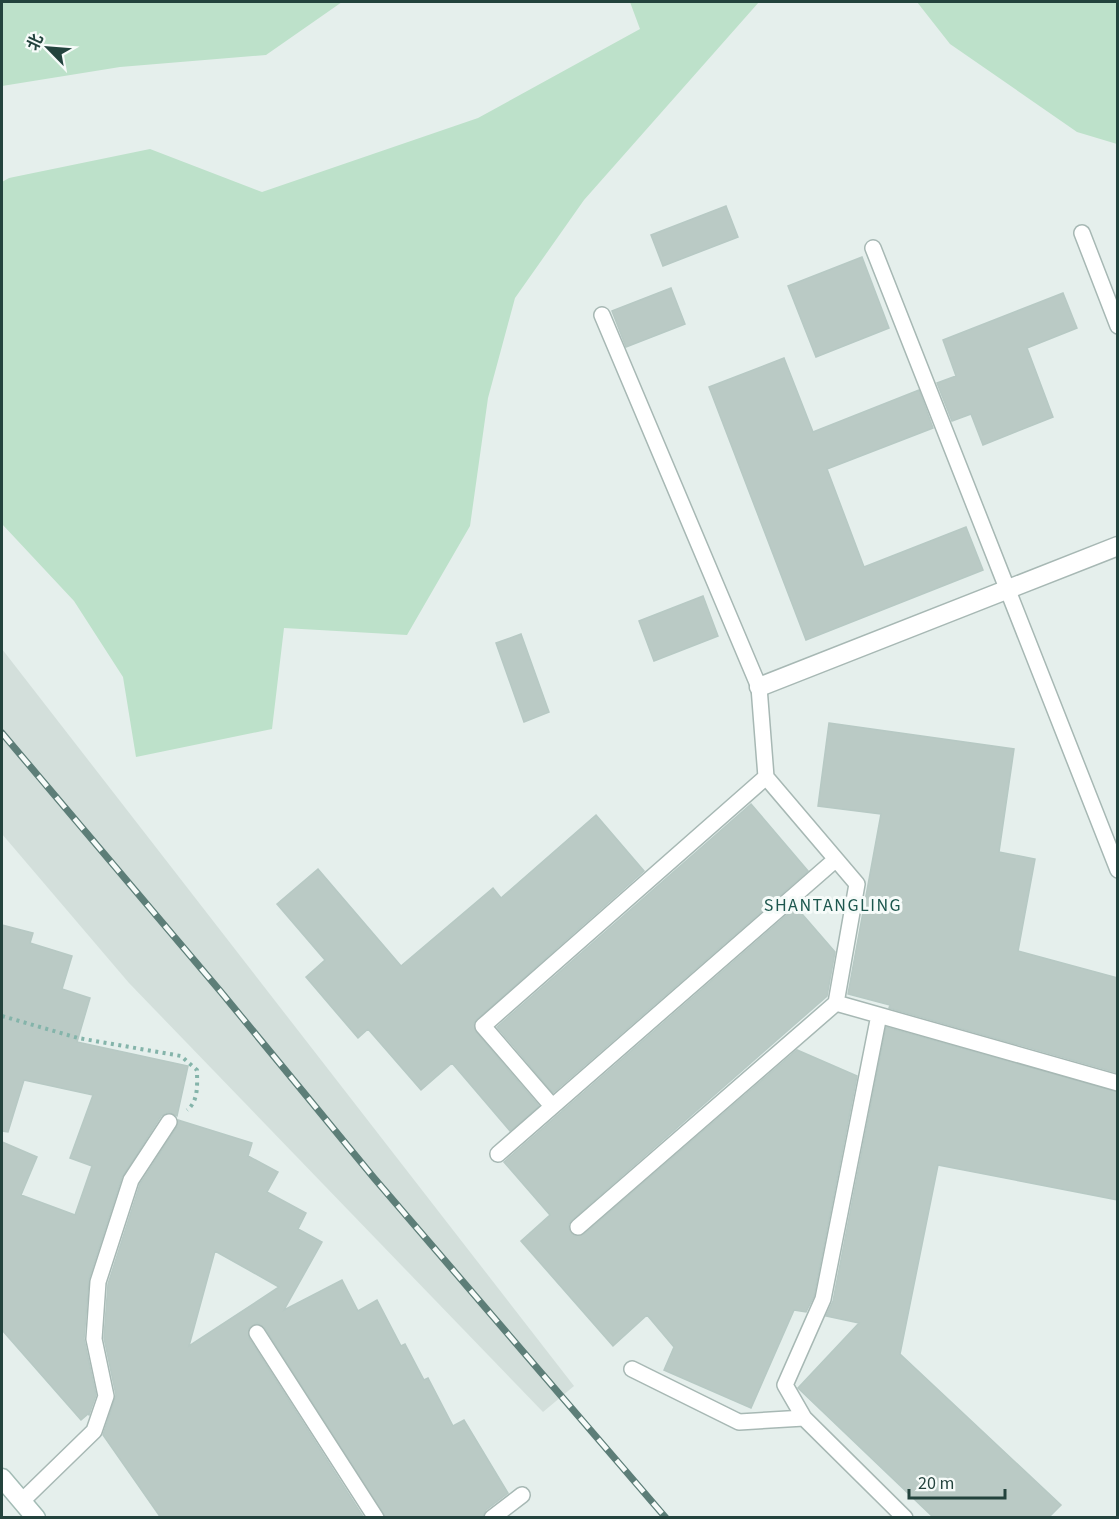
<svg xmlns="http://www.w3.org/2000/svg" width="1119" height="1519" font-family="'Source Sans 3','Noto Sans SC',sans-serif">
  <style>
    .built { fill: #d3dfdb }
    .green { fill: #bde1ca }
    .building { fill: #bacac5; stroke: #b7c9c4; stroke-width: 1.5; fill-rule: evenodd }
    .lines { fill: none; stroke-linecap: round; stroke-linejoin: round }
    .service-casing { stroke: #a7b8b4; stroke-width: 18 }
    .minor-casing { stroke: #a7b8b4; stroke-width: 21 }
    .secondary-casing { stroke: #a3bcb5; stroke-width: 21 }
    .path { stroke: #84b4aa; stroke-width: 4; stroke-dasharray: 3 4.5; stroke-linecap: butt }
    .service { stroke: #fff; stroke-width: 15 }
    .minor { stroke: #fff; stroke-width: 18 }
    .secondary { stroke: #fff; stroke-width: 18 }
    .rail-casing { stroke: #5d7e78; stroke-width: 7 }
    .rail { stroke: #f6fbf9; stroke-width: 4.5; stroke-dasharray: 14; stroke-linecap: butt }
    .labels { text-anchor: middle; stroke-width: 6; stroke-linejoin: round; paint-order: stroke }
    .neighbourhood-label { font-size: 18px; letter-spacing: 1.5px; fill: #1d574e; stroke: #f6fbf9 }
  </style>
  <rect width="100%" height="100%" fill="#e5efec"/>
  <path class="built" d="M2,649L574,1386L543,1412L129,983L2,834Z"/>
  <path class="green" d="M2,2H342L266,55L120,67L2,86Z
    M630,2H759L584,200L515,298L488,398L470,526L407,635L284,628L272,729L136,757L123,677L74,601L2,524V182L9,178L150,149L262,192L478,118L640,29Z
    M917,2H1117V144L1077,132L950,44Z"/>
  <path class="building" d="M726,206L738,237L663,266L651,235Z
    M862,257L889,328L816,357L788,286Z
    M671,288L685,324L626,347L612,311Z
    M1063,293L1077,328L1027,348L1053,417L983,445L971,414L952,421L937,383L956,376L943,340Z
    M784,358L813,432L919,390L933,428L827,469L864,567L966,527L983,570L806,640L709,387Z
    M703,596L718,636L654,661L639,621Z
    M521,634L549,712L524,722L496,643Z
    M829,723L1014,749L999,852L1035,859L1018,951L1118,978V1073L889,1008L890,1005L848,994L881,814L818,806Z
    M751,804L808,871L553,1093L497,1027Z
    M596,815L644,871L477,1019L474,1023L476,1032L539,1106L510,1131L452,1063L421,1090L368,1029L358,1038L306,977L325,960L277,904L318,869L401,966L493,888L501,898Z
    M796,907L835,952L827,996L572,1220L569,1224V1229L574,1236L584,1234L797,1050L857,1076L814,1296L806,1312L794,1310L751,1408L664,1370L674,1347L647,1315L613,1346L521,1241L550,1215L504,1162Z
    M2,925L33,933L30,943L72,956L62,989L90,998L77,1042L188,1066L177,1116L169,1112L161,1116L122,1177L89,1279L84,1339L96,1395L89,1415L88,1414L81,1420L2,1330V1142L37,1157L21,1195L75,1215L92,1166L70,1158L93,1095L24,1080L8,1132L2,1131Z
    M886,1027L1118,1092V1200L938,1165L900,1354L1061,1505L1048,1518H934L798,1388L859,1323L826,1316L833,1301Z
    M178,1120L252,1143L248,1156L278,1172L267,1192L306,1213L298,1229L322,1242L284,1310L342,1280L358,1311L377,1300L401,1346L405,1344L424,1380L428,1378L453,1426L464,1420L508,1493L486,1510L482,1518H386L265,1328L257,1323L249,1328V1338L364,1518H161L103,1435L116,1395L104,1338L108,1284L140,1184L177,1127ZM215,1251L279,1287L189,1346Z"/>
  <g class="lines">
    <defs>
      <path id="service" d="M1082,233L1118,326
        M873,248L1118,870
        M602,315L759,687L766,777L857,884L836,1003
        M552,1106L483,1026L766,777
        M498,1154L835,860
        M578,1227L836,1003L1118,1083
        M257,1333L376,1518
        M632,1369L739,1422L804,1418L905,1518
        M804,1418L785,1385L823,1299L879,1015
        M22,1501L94,1431L106,1396L94,1339L98,1282L131,1180L169,1122
        M492,1518L522,1495"/>
      <path id="minor" d="M759,687L1118,546"/>
      <path id="secondary" d="M2,1478L36,1518"/>
    </defs>
    <use href="#service" class="service-casing"/>
    <use href="#minor" class="minor-casing"/>
    <use href="#secondary" class="secondary-casing"/>
    <path class="path" d="M2,1016L78,1038L181,1056L197,1070C197,1084 199,1101 187,1110"/>
    <use href="#service" class="service"/>
    <use href="#minor" class="minor"/>
    <use href="#secondary" class="secondary"/>
    <defs>
      <path id="rail" d="M2,733L221,992L374,1178L666,1518"/>
    </defs>
    <use href="#rail" class="rail-casing"/>
    <use href="#rail" class="rail"/>
  </g>
  <g class="labels">
    <g class="neighbourhood-label">
      <text x="833" y="911">SHANTANGLING</text>
    </g>
  </g>
  <rect width="1119" height="1519" fill="none" stroke="#23433d" stroke-width="6"/>
  <g transform="translate(48 48) rotate(295)" stroke="#f6fbf9" stroke-width="4.5" paint-order="stroke">
  <path d="M0-4.5L10 22L0 15L-10 22Z" fill="#23433d"/>
  <text y="-9" font-size="16" font-weight="bold" text-anchor="middle" fill="#23433d">北</text>
  </g>
  <path d="M909 1489v9h96v-9" fill="none" stroke="#23433d" stroke-width="3"/>
  <text x="918" y="1489" font-size="18" fill="#23433d" stroke="#f6fbf9" stroke-width="4.5" paint-order="stroke">20 m</text>
</svg>
